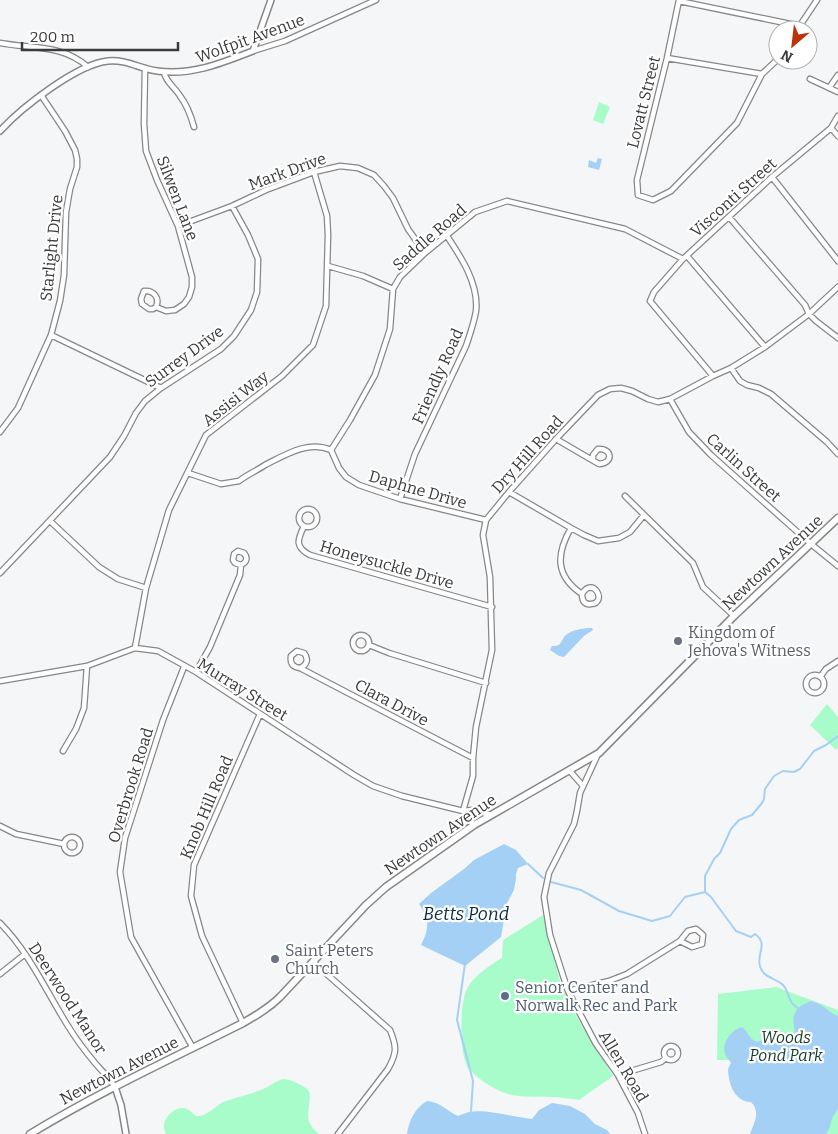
<svg xmlns="http://www.w3.org/2000/svg" width="838" height="1134" font-family="Bitter,serif">
  <style>
    .green { fill: #a7fcc9 }
    .water { fill: #a5d0f5 }
    .lines { fill: none; stroke-linecap: round; stroke-linejoin: round }
    .stream { stroke: #a5d0f5; stroke-width: 2 }
    .minor-casing { stroke: #878788; stroke-width: 7 }
    .tertiary-casing { stroke: #878788; stroke-width: 8 }
    .secondary-casing { stroke: #878788; stroke-width: 9 }
    .minor { stroke: #fff; stroke-width: 4.5 }
    .tertiary { stroke: #fff; stroke-width: 5 }
    .secondary { stroke: #fff; stroke-width: 6 }
    .worship-dot { fill: #6b7280; stroke: #fff; stroke-width: 2 }
    .service-dot { fill: #5c6f8a; stroke: #fff; stroke-width: 2 }
    .labels { text-anchor: middle; stroke-width: 4.5; stroke-linejoin: round; paint-order: stroke }
    .street-label { font-size: 16px; fill: #3b3b3c; stroke: #fff }
    .worship-label { font-size: 16px; fill: #5b616d; stroke: #fff; text-anchor: start }
    .service-label { font-size: 16px; fill: #4e5e75; stroke: #fff; text-anchor: start }
    .park-label { font-size: 16px; font-style: italic; fill: #143b26; stroke: #fff }
    .water-label { font-size: 18px; font-style: italic; fill: #0d2d45; stroke: #fff }
  </style>
  <rect width="100%" height="100%" fill="#f5f6f7"/>
  <path class="green" d="M599,102L610,107L603,124L593,120Z
    M827,704L838,717V748L836,750L810,725Z
    M543,915L560,981L570,1006L613,1076L579,1100C570,1099 561,1097 552,1097C535,1096 516,1099 500,1091C489,1086 477,1078 469,1069C459,1058 459,999 468,987C476,974 489,966 502,958L503,940Z
    M776,987L838,1010V1134H759L757,1108L753,1103L743,1100L737,1060H717L718,994Z
    M283,1079C292,1080 302,1084 309,1091C312,1102 305,1113 310,1124C312,1128 316,1131 319,1134H166C164,1130 163,1125 165,1121C168,1112 181,1104 189,1110C192,1112 193,1114 196,1116C207,1117 214,1107 223,1102C236,1097 249,1095 261,1090C269,1087 275,1081 283,1079Z"/>
  <path class="water" d="M598,158L602,159L599,170L588,167L589,160L596,163Z
    M589,628H592L593,630L584,636L564,657L559,656L550,650L552,646C563,647 560,640 566,635C573,629 582,629 589,628Z
    M504,844L516,850L528,864L518,868L516,874V879L514,890L507,903L501,937L465,966L421,945C430,927 429,920 419,904L431,893L464,869L474,860Z
    M811,1001C825,1004 828,1013 838,1016V1109L832,1118L830,1127L826,1134H750C754,1123 761,1112 751,1102C738,1102 731,1090 729,1078C728,1071 727,1069 731,1063C730,1061 728,1059 726,1056C720,1044 731,1030 742,1027C749,1032 748,1038 757,1042C763,1039 770,1037 777,1037C784,1038 787,1039 793,1037L795,1034C792,1016 792,1008 811,1001Z
    M427,1101C440,1102 447,1111 458,1116C461,1115 465,1113 469,1112C485,1109 514,1117 532,1119L539,1110L552,1103L570,1106L585,1114L595,1124L607,1130L610,1134H407C409,1120 415,1108 427,1101Z"/>
  <g class="lines">
    <path class="stream" d="M528,864L543,878
      M551,882L581,890L619,911L652,921L670,916L685,897L705,892
      M705,892L711,897L736,931L751,937L755,934C769,944 756,954 760,966C763,978 776,978 783,985C788,990 788,998 792,1003C793,1004 797,1008 798,1008
      M705,892V876L714,859L720,853L731,829L739,820L752,815L762,803L764,799L765,789L774,776L783,771L794,772L800,769L814,751L826,745L838,736
      M465,964L457,1020L473,1081L471,1111"/>
    <defs>
      <path id="minor" d="M679,0L667,58L637,180L638,195L653,200L671,191L737,123L762,74L778,59
        M679,1L800,26
        M797,30L817,0
        M0,43C32,49 62,44 88,67
        M253,51L285,41L376,0
        M667,58L762,74
        M145,68L144,124L146,151L157,180L178,226L192,277V287L189,297L184,304L175,310L166,311L156,307L153,309H149L142,304L141,299L144,291C154,290 160,298 156,307
        M164,72C166,83 175,87 180,96C187,105 191,116 194,127
        M810,79L838,92
        M829,88L838,75
        M831,128L838,136
        M772,177L838,261
        M729,217L805,305L809,314L816,321L838,338
        M178,226L232,206L266,190L314,172L340,166L358,168L374,175L384,186L393,198L408,229L425,253
        M687,256L765,347
        M328,266L363,276L393,289
        M51,335L161,388
        M731,368L740,381L747,385L759,388L771,394L827,442L838,454
        M713,376L650,301L654,292L683,259L772,177L831,128L838,116
        M670,399L689,432L711,455L811,544L838,566
        M0,432L18,408L51,335L60,301L64,275L66,212L70,189L77,167V159L75,150L65,131L41,95
        M556,439L599,464C614,463 612,448 598,449L593,455V460
        M331,450L350,420L375,375L390,329L393,289L400,277L425,253L475,212L507,201L625,229L683,259
        M331,450L339,468L346,477L359,485L400,499L486,520
        M188,473L221,484L239,481C247,475 256,471 265,465C285,455 308,440 331,450
        M509,492L571,528L584,535L598,541L619,538L630,532L644,515
        M625,496L693,563L703,587L734,616
        M400,499L415,454L466,346C470,334 474,323 476,311C479,284 461,257 447,236
        M299 518a9 9 0 1 1 18 0a9 9 0 1 1-18 0Z
        M50,521L99,567L118,579L146,588
        M304,526C298,539 294,547 310,555L492,607
        M571,528C556,554 555,576 582,594C582,600 584,605 591,604C608,603 593,575 582,594
        M0,573L110,457L124,436L136,413L145,401L161,388L221,349L234,336L251,310L257,292L258,259L248,235L232,206
        M353 643a8 8 0 1 1 16 0a8 8 0 1 1-16 0Z
        M369,645L389,653L486,683
        M135,648L146,588L169,510L206,435L282,376L313,345L326,306L328,235L327,216L314,172
        M184,667L163,720L125,838L120,872L131,937L193,1048
        M300,668C307,665 309,659 304,653L297,651L291,656C290,663 292,667 300,668L473,758
        M196,672L210,647L240,575L241,565C247,562 248,558 244,553L238,551L234,554L233,560L235,563L241,565
        M806 684a9 9 0 1 1 18 0a9 9 0 1 1-18 0Z
        M820,677L826,669L838,661
        M0,681L87,666L135,648L158,651L196,672L354,775L373,786L402,796L463,811L474,825
        M63,751L76,729L84,708L87,666
        M598,754L580,793L577,811L574,824L549,873L544,897L550,935L568,991L596,1044L618,1075L638,1113L645,1134
        M569,770L583,786
        M491,815L472,810L463,811L473,776V758L476,727L492,650L490,577L483,535L486,520L509,492L556,439L598,395L610,389L621,388L632,391L648,399L658,402L670,399L713,376L731,368L765,347L809,314L838,287
        M0,826L16,834L64,844
        M64 845a8 8 0 1 1 16 0a8 8 0 1 1-16 0Z
        M0,923C29,952 46,991 68,1026C76,1039 85,1051 95,1063C102,1071 109,1078 115,1087
        M313,962L390,1030C397,1047 397,1053 388,1069L338,1134
        M0,974L25,954
        M568,991L609,981L627,974L680,941L692,947L702,944L703,935L696,929L688,931L680,941
        M243,1023L202,936L191,896L194,865L260,714
        M664 1053a7 7 0 1 1 14 0a7 7 0 1 1-14 0Z
        M618,1075L661,1062L666,1058"/>
      <path id="tertiary" d="M0,131C21,108 77,64 108,61C126,59 140,69 157,71C191,76 222,63 253,51L271,0
        M115,1087L121,1105L126,1134"/>
      <path id="secondary" d="M30,1134C99,1092 171,1059 243,1023C257,1015 269,1008 280,997L366,905L386,887L474,825L599,753L734,616L838,518"/>
    </defs>
    <use href="#minor" class="minor-casing"/>
    <use href="#tertiary" class="tertiary-casing"/>
    <use href="#secondary" class="secondary-casing"/>
    <use href="#minor" class="minor"/>
    <use href="#tertiary" class="tertiary"/>
    <use href="#secondary" class="secondary"/>
  </g>
  <g class="worship-dot">
    <circle cx="678" cy="641" r="5"/>
    <circle cx="275" cy="959" r="5"/>
  </g>
  <circle class="service-dot" cx="505" cy="996" r="5"/>
  <g class="labels">
    <g class="street-label">
      <text transform="translate(250 38) rotate(-20)" y="6">Wolfpit Avenue</text>
      <text transform="translate(643 102) rotate(-76)" y="6">Lovatt Street</text>
      <text transform="translate(287 171) rotate(-20)" y="6">Mark Drive</text>
      <text transform="translate(733 197) rotate(-42)" y="6">Visconti Street</text>
      <text transform="translate(178 198) rotate(69)" y="6">Silwen Lane</text>
      <text transform="translate(429 237) rotate(-41)" y="6">Saddle Road</text>
      <text transform="translate(51 248) rotate(-84)" y="6">Starlight Drive</text>
      <text transform="translate(184 356) rotate(-36)" y="6">Surrey Drive</text>
      <text transform="translate(437 376) rotate(-66)" y="6">Friendly Road</text>
      <text transform="translate(235 398) rotate(-38)" y="6">Assisi Way</text>
      <text transform="translate(527 454) rotate(-48)" y="6">Dry Hill Road</text>
      <text transform="translate(744 467) rotate(42)" y="6">Carlin Street</text>
      <text transform="translate(418 489) rotate(16)" y="6">Daphne Drive</text>
      <text transform="translate(772 562) rotate(-43)" y="6">Newtown Avenue</text>
      <text transform="translate(387 564) rotate(16)" y="6">Honeysuckle Drive</text>
      <text transform="translate(243 689) rotate(32)" y="6">Murray Street</text>
      <text transform="translate(392 702) rotate(28)" y="6">Clara Drive</text>
      <text transform="translate(130 785) rotate(-73)" y="6">Overbrook Road</text>
      <text transform="translate(206 807) rotate(-67)" y="6">Knob Hill Road</text>
      <text transform="translate(440 834) rotate(-34)" y="6">Newtown Avenue</text>
      <text transform="translate(68 998) rotate(57)" y="6">Deerwood Manor</text>
      <text transform="translate(624 1066) rotate(59)" y="6">Allen Road</text>
      <text transform="translate(119 1070) rotate(-27)" y="6">Newtown Avenue</text>
    </g>
    <g class="worship-label">
      <text x="688" y="638">Kingdom of<tspan x="688" dy="18">Jehova's Witness</tspan></text>
      <text x="285" y="956">Saint Peters<tspan x="285" dy="18">Church</tspan></text>
    </g>
    <g class="service-label">
      <text x="515" y="993">Senior Center and<tspan x="515" dy="18">Norwalk Rec and Park</tspan></text>
    </g>
    <g class="park-label">
      <text x="786" y="1043">Woods<tspan x="786" dy="18">Pond Park</tspan></text>
    </g>
    <g class="water-label">
      <text x="466" y="920">Betts Pond</text>
    </g>
  </g>
  <g transform="translate(793 45) rotate(208)"><circle r="24" fill="#ffffff" stroke="#b1b1b1"/>
  <path d="M0-4L9 19L0 12L-9 19Z" fill="#bc3309"/>
  <text y="-8" font-size="14" font-weight="bold" text-anchor="middle" fill="#3b3b3c">N</text>
  </g>
  <path d="M22 42v8h156v-8" fill="none" stroke="#3b3b3c" stroke-width="2.5"/>
  <text x="30" y="42" font-size="15" fill="#3b3b3c" stroke="#ffffff" stroke-width="4" paint-order="stroke">200 m</text>
</svg>
